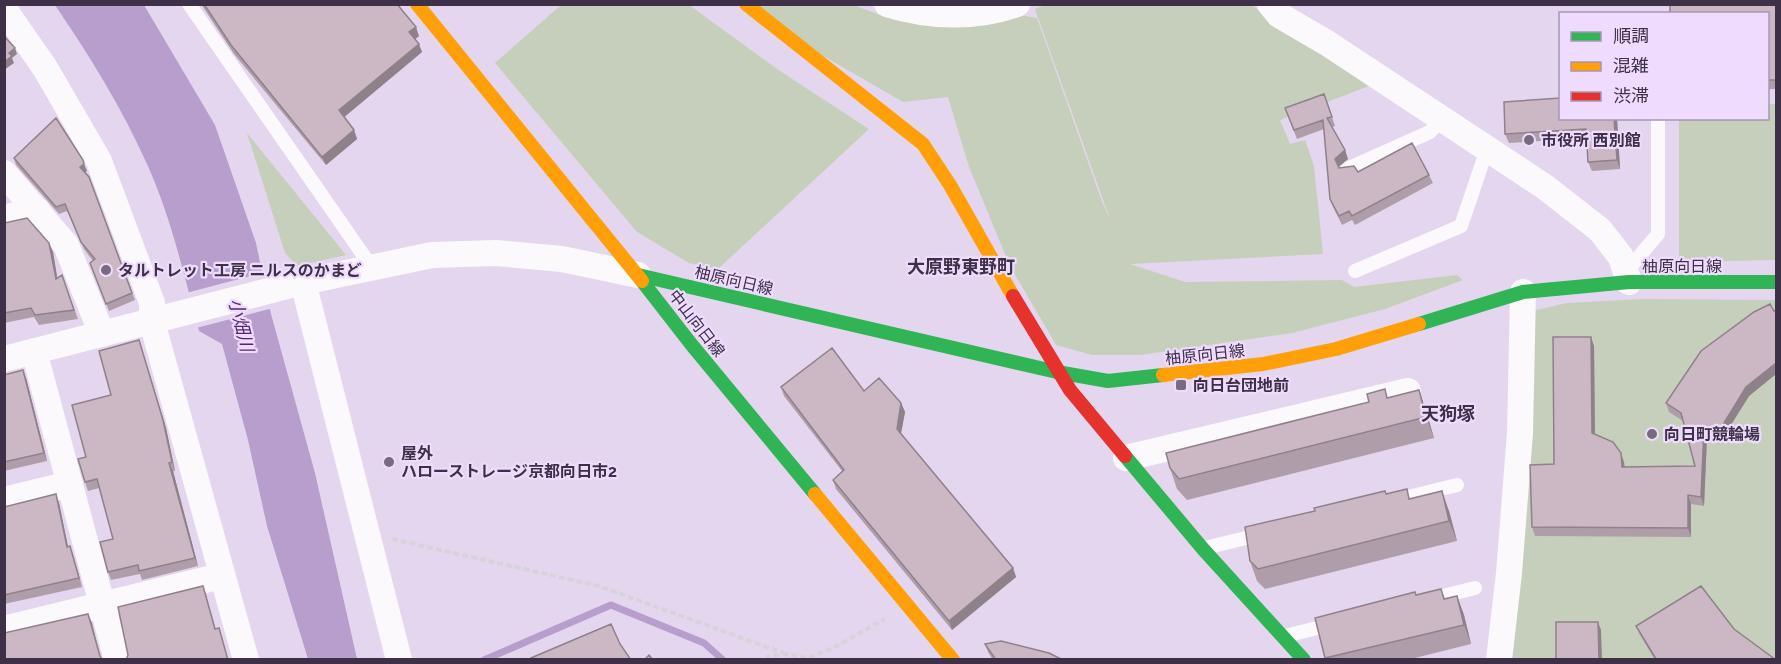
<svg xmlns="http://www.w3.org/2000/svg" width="1781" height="664" font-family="Raleway,'Noto Sans JP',sans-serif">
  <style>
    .green { fill: #c6cfbb }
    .water { fill: #b89ecc }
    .pier { fill: #e4d6ee }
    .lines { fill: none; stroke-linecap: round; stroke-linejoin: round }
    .stream { stroke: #b89ecc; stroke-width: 7 }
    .path { stroke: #d6d3da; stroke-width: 4; stroke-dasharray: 6 3; stroke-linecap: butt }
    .lane { stroke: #fbf9fc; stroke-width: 14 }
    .street { stroke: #fbf9fc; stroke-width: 26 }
    .fast { stroke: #30b455; stroke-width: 14 }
    .slow { stroke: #ff9f0a; stroke-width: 14 }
    .jam { stroke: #e5322d; stroke-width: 14 }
    .wall { fill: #af9ea9 }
    .shaded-wall { fill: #8f818a }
    .building { fill: #ccb8c5; stroke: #8f818a; stroke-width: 1.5 }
    .poi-dot { fill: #776a81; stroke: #eedbfe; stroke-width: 2 }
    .labels { text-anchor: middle; stroke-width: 4.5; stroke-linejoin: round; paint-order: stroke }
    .poi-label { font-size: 16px; font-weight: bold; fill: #3d3047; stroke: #eedbfe; text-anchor: start }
    .street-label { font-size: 16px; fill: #3d3047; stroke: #eedbfe }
    .neighbourhood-label { font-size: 18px; font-weight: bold; fill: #3d3047; stroke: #eedbfe }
    .water-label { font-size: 18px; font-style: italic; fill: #52296c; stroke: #eedbfe }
  </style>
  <rect width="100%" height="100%" fill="#e4d6ee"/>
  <path class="green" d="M1047,4L1252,5L1271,21L1368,79L1369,86L1280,120L1290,144L1305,140L1314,166L1323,254L1130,264L1185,282L1342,280L1354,287L1457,275L1463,280L1385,309L1292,333L1140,355H1092L1056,345L1010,266L969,167L948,97L903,102L813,50L758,5H853L894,20L940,26L1019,15L1037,18L1101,199L1111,222L1035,9Z
    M561,5H689L780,71L869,129L718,269L689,263L637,232L495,63Z
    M1768,104H1776V260L1679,262V119L1768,118Z
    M247,133L346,255L297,266L285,253Z
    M1642,299L1776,300V659L1509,660L1532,311L1567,303Z"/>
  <path class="water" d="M55,5H144L215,125L256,243L271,314L315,473L357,659H308L267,526L248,440L222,344L199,331C184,275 171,217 147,164C122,108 89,55 55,5Z"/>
  <path class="pier" d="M265,272L273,308L196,328L186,293Z"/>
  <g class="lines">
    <path class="stream" d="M484,660L611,605L704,643L723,660"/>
    <path class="path" d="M392,539L599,586L786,654
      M767,660L769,656L786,654L807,658L833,648L885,619"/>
    <path class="lane" d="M189,4L373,269
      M1347,169L1430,132L1441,119
      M1355,271L1461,226L1487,149
      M1626,272L1658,234V118
      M1392,501L1457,485
      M1205,548L1262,534
      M1427,600L1475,588
      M1285,636L1333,624"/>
    <path class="street" d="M887,4C929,17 975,19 1017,4
      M1270,4L1279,15L1327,43L1545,187L1600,230L1621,257L1629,282
      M4,9L45,68L99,161L152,303V322L246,660
      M4,173L66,245L102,334
      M4,218L37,210
      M303,282L399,660
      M34,351L117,660
      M4,359L303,282L432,255L496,253L562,259L638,275
      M1126,458L1408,391
      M4,500L70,484
      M4,629L221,576
      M1499,660L1509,573L1520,433L1523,292"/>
    <path class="fast" d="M638,275L1057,372L1108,381L1163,375
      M642,281L691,344L815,494
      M1419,324L1523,292L1629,282H1776
      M1125,456L1203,549L1304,660"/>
    <path class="slow" d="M417,4L642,281
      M746,4L923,144L950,185L1013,296
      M1163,375L1263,364L1336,349L1419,324
      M815,494L953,660"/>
    <path class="jam" d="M1013,296L1070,390L1125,456"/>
  </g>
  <path class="wall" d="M201,4H397L419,36L415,39L422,52L344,117L354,130L357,139L326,165L234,54Z
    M1776,4V89H1767V14Z
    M1324,94L1335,126L1332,127L1345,150L1348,159L1339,167V168L1358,172L1429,175L1433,183L1355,225L1352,220L1342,225L1333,207L1330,199L1324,129L1297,139L1285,108Z
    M1617,118L1620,169L1592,171L1588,162L1587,138L1509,143L1505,134Z
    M14,158L87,171L85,172L89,177L135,300L109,311L90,263L93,261L84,249L67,211L59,214L16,165Z
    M4,223L49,243L53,252L57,278L62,275L78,319L39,325L34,317L4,323Z
    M1776,310V374L1749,396L1719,444L1707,437L1704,506L1691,504V537L1535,536L1532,527L1594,346L1595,434L1624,462L1625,467L1695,466L1683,421L1669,412L1666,403L1774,311Z
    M139,340L166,428L175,471H173L198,566L142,580L140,574L111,580L108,572L113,539L99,488L88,491L85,482L86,457L111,395Z
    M4,375L26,378L47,461L4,471Z
    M781,387L864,391L901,403L905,412L901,434L1013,568L1016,577L952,630L836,489L833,480L842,471L784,396Z
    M1419,390L1426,411L1434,438L1187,500L1177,489L1170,468L1388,398Z
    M1387,494L1410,499L1449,511L1457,541L1265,589L1257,581L1250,561L1315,511Z
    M59,503L68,547L73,555L82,587L4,604V507Z
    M1441,589L1445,599L1457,596L1464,615L1471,644L1407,660H1325L1315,618Z
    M1636,626L1734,629L1655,660L1640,635Z
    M985,644L1063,660H993L988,652Z"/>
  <path class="shaded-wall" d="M416,27L419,36L413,41L409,32Z
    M419,44L422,52L342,119L339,110Z
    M15,48L17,54L12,58L14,63L4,70V62L9,53Z
    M1614,118H1617L1620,169L1617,160Z
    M354,130L357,139L326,165L322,157Z
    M1345,150L1348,159L1338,167L1335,159Z
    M84,164L87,171L82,174L80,167Z
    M49,243L53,252L59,288L56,279Z
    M1591,337L1594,346L1595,441L1592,433Z
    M139,340L166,428L175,471L172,462Z
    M1776,363V374L1749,396L1719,444L1716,436L1746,387Z
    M23,370L26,378L47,461L44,453Z
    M1419,390L1426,411L1434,438L1426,417Z
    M901,403L905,412L900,438L897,429Z
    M1704,428L1707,437L1704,506L1701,497Z
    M1621,453L1624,462L1625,475L1622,467Z
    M169,463L173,471L198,566L195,558Z
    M1442,491L1449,511L1457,541L1449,521Z
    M56,494L59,503L70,556L67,547Z
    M1688,495L1691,504V537L1688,528Z
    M70,546L73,555L82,587L79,578Z
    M1013,568L1016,577L952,630L949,621Z
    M203,586L206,595L218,638L215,629Z
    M1457,596L1464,615L1471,644L1464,625Z
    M88,614L92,623L101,660Z
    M1598,622L1601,630L1602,660H1599Z"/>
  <path class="building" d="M204,4H397L416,27L409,32L419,44L339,110L354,130L322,157L231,45Z
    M1670,4H1776V80H1767V14H1670Z
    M4,36L15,48L9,53L12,56L4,62Z
    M1324,94L1332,117L1327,118L1345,150L1335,159L1339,168L1354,166L1358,172L1412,143L1429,175L1352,216L1349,211L1339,216L1330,199L1323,120L1294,130L1285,108Z
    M1560,98V118H1614L1617,160L1588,162L1586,129L1505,134L1504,102Z
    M56,118L83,160L84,164L80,167L89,177L132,293L106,304L90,263L95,259L81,242L65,204L56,207L14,158Z
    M27,218L49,243L56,279L62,275L74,310L35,315L31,308L4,313V223Z
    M1770,304L1774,311L1776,310V363L1746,387L1716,436L1704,428L1701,497L1688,495V528L1532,527L1530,465L1554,464L1553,337H1591L1592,433L1613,442L1621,453L1622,467L1695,466L1681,413L1666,403L1701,351L1754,312Z
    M139,340L163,420L172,462L169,463L195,558L139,571L138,565L108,572L100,542L113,539L97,479L85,482L78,459L86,457L72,405L111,395L99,351Z
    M832,348L864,391L879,378L901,403L897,429L1013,568L949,621L833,480L844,470L781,387Z
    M23,370L44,453L4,462V375Z
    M1385,389L1387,398L1419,390L1426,417L1179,479L1170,468L1166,453L1369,402L1367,394Z
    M1407,489L1409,499L1442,491L1449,521L1258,569L1250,561L1245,527L1315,511L1314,508L1385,491L1386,494Z
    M56,494L67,547L70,546L79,578L4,595V507Z
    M203,586L215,629L219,628L228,660H126L128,655L118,607Z
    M1701,586L1734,629L1776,660H1655L1656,659L1636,626Z
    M1441,589L1444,599L1457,596L1464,625L1325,658L1315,618L1415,592L1416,595Z
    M88,614L100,656L102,660H4V633Z
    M1556,622H1598L1599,660H1556Z
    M611,624L620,644L631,660H532L531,658Z
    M1001,641L1049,653L1063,660H996L985,644Z
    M649,655L653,660H644Z"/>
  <g class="poi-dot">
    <circle cx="1529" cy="140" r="6"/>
    <circle cx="106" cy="270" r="6"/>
    <rect x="1175" y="379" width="12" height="12" rx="3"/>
    <circle cx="1652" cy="434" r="6"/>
    <circle cx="389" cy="462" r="6"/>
  </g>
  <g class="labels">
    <g class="poi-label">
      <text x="1541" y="146">市役所 西別館</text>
      <text x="118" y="276">タルトレット工房 ニルスのかまど</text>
      <text x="1193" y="391">向日台団地前</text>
      <text x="1664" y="440">向日町競輪場</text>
      <text x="401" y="459">屋外<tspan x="401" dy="18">ハローストレージ京都向日市2</tspan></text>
    </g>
    <g class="street-label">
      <text x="1682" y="272">柚原向日線</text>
      <text transform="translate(734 280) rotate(13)" y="6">柚原向日線</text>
      <text transform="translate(697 323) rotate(52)" y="6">中山向日線</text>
      <text transform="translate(1205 354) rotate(-6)" y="6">柚原向日線</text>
    </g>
    <g class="neighbourhood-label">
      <text x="961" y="273">大原野東野町</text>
      <text x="1448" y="420">天狗塚</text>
    </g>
    <g class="water-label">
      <text transform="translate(241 325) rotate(76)" y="6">小畑川</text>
    </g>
  </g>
  <rect width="1781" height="664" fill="none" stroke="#3d3047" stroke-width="12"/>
  <rect x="1559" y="12" width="210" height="108" fill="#eedbfe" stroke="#a797b5" stroke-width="1.5"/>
  <rect x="1571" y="32" width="30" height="9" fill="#30b455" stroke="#a797b5" stroke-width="1.5"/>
  <text x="1613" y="42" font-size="18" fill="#3d3047">順調</text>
  <rect x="1571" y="62" width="30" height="9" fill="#ff9f0a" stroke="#a797b5" stroke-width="1.5"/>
  <text x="1613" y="72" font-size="18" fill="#3d3047">混雑</text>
  <rect x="1571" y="92" width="30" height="9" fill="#e5322d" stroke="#a797b5" stroke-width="1.5"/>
  <text x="1613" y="102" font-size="18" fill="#3d3047">渋滞</text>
</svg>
